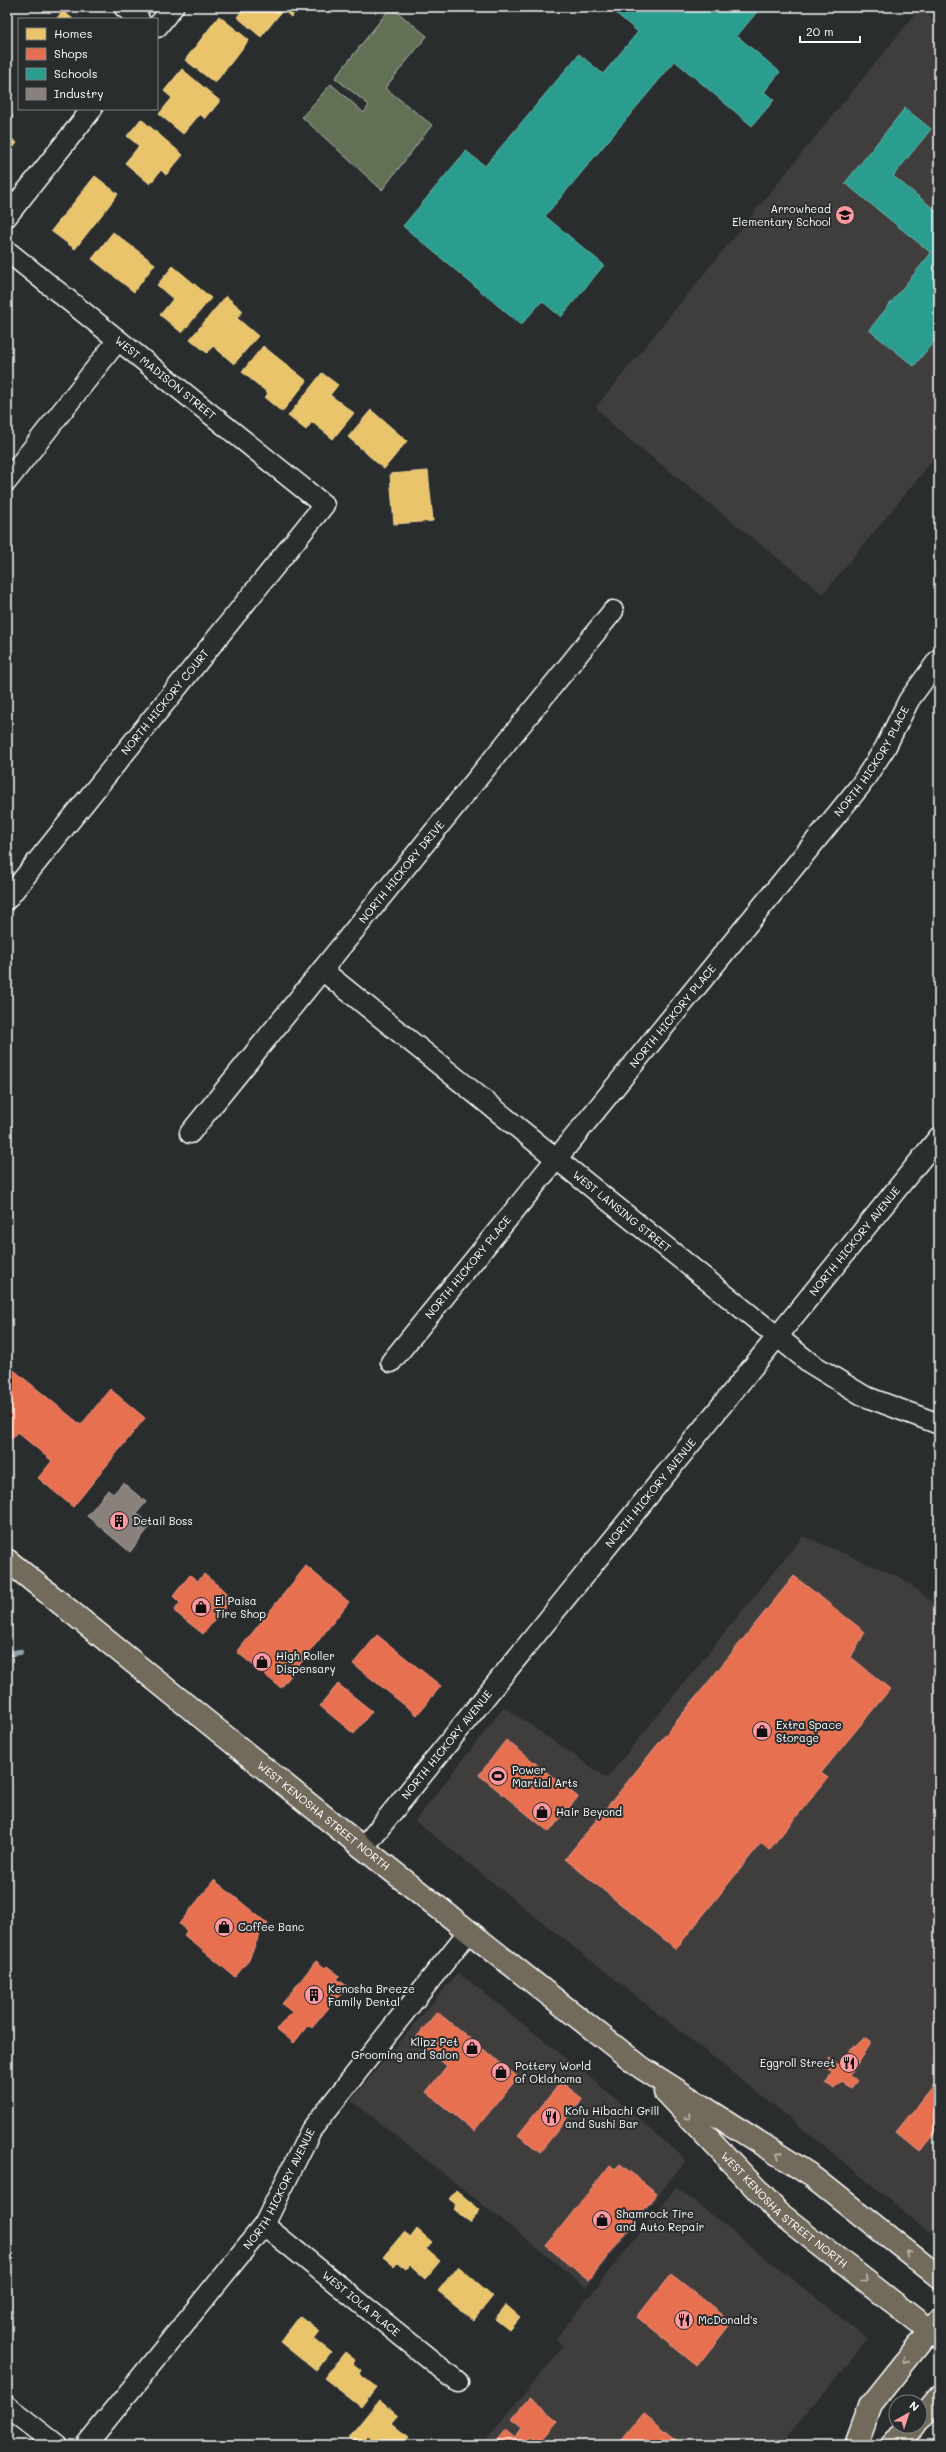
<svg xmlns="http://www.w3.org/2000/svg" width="946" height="2452" font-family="Mali,sans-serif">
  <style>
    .built { fill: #3f3c3e }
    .green { fill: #626f57; stroke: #b0b7ab }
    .homes { fill: #e9c46a; stroke: #f0d697 }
    .shops { fill: #e76f51; stroke: #ee9a85 }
    .schools { fill: #2a9d8f; stroke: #6abab1 }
    .industry { fill: #8a817c; stroke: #ada7a3 }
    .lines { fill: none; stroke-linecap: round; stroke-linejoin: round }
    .stream { stroke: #94a1aa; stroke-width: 6 }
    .minor-casing { stroke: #fff; stroke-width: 23 }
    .major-casing { stroke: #fff; stroke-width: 25 }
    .minor { stroke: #2a2d2e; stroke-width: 20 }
    .major { stroke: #726b5a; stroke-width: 22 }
    .oneway { stroke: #c0bcb5 }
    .labels { text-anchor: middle; stroke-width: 4; stroke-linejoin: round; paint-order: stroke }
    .poi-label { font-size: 11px; fill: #fff; stroke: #2a2d2e; text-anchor: start }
    .street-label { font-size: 11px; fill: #fff; stroke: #2a2d2e }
  </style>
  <rect width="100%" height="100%" fill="#2a2d2e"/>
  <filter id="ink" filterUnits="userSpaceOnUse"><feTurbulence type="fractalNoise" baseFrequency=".025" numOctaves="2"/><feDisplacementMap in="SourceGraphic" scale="8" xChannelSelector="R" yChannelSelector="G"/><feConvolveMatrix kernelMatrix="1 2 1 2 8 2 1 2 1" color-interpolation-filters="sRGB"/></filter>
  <g filter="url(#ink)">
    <path class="built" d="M920,8L939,24V453L823,594L615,428L596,407Z
      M803,1536L902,1578L939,1608V2240L781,2111L415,1821L504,1707L607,1778Z
      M457,1974L467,1979L597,2083L682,2156L685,2161L586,2287L351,2100Z
      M676,2187L868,2339L781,2445H482L564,2346L556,2338Z"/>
    <path class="green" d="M391,7L427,36L385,88L432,125L382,190L302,117L331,84L364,113L369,105L335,78Z"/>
    <path class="homes" d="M245,7H299L291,17L283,10L261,37L237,17Z
      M63,11L73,19H56Z
      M219,16L249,40L215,83L185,60Z
      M182,69L220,101L205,119L200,114L183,134L159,114L172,98L164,91Z
      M7,111L13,116L7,124Z
      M141,119L183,155L166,175L161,170L150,184L125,163L139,146L127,136Z
      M7,135L17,143L7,155Z
      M95,176L118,194L75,249L51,231Z
      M113,232L155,264L134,292L92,259Z
      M173,266L211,298L182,333L160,315L173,299L157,285Z
      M226,296L243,311L237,318L258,336L234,364L213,346L207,353L190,339Z
      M263,346L307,381L282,412L265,398L268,393L242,372Z
      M322,373L338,385L330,395L354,413L333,439L312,422L306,430L288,416Z
      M371,410L407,441L384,469L348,437Z
      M428,471L433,521L394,524L390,474Z
      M456,2190L480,2210L470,2223L454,2209L457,2205L449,2199Z
      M417,2229L432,2242L426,2249L440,2261L425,2279L409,2265L406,2269L397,2262L394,2266L383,2257L404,2232L411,2237Z
      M458,2266L493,2296L474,2320L438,2291Z
      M506,2305L520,2317L509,2330L495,2319Z
      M300,2316L320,2331L314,2339L331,2352L316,2371L280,2342Z
      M345,2352L355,2360L352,2363L361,2370L359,2374L376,2387L361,2407L324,2378Z
      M379,2400L398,2416L392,2423L409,2437L402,2445H379L369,2436L362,2445H357L348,2438Z"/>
    <path class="shops" d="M10,1367L81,1425L110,1389L145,1418L73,1507L38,1478L52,1461L17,1432L7,1444V1371Z
      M306,1566L349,1602L281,1688L237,1652Z
      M204,1574L233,1598L203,1634L174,1611L180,1603L173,1596L190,1575L198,1581Z
      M794,1576L865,1632L851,1657L890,1689L821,1773L828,1778L769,1850L761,1843L676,1949L565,1859Z
      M377,1635L441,1686L417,1715L353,1664Z
      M338,1684L372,1711L354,1734L320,1706Z
      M506,1740L578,1797L549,1832L479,1775Z
      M214,1880L268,1924L260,1934L248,1961L235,1977L184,1935L187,1931L179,1924Z
      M316,1961L325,1968L327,1966L340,1976L337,1979L347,1986L312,2028L308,2025L294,2043L277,2029L292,2012L282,2004Z
      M437,2012L518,2077L474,2131L426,2092L447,2066L415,2039Z
      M864,2038L870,2042V2045L850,2074L858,2081L852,2088L842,2081L834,2089L826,2083L832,2072L824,2066L830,2058L838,2065L853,2046L855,2047Z
      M938,2080L939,2129L920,2152L896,2132Z
      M561,2082L583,2099L540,2152L518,2135Z
      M620,2164L657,2193L589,2280L546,2246L610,2165L615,2169Z
      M671,2274L732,2322L697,2366L637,2317Z
      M529,2398L558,2421L540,2442L532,2436L525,2445H493L505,2430L515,2438L522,2428L511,2419Z
      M643,2413L682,2445H617Z"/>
    <path class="schools" d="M609,7H761L737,36L780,72L764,92L774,100L752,126L675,61L545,216L604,265L561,317L542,301L521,325L403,226L466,151L485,166L579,54L603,74L638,32Z
      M905,108L931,129L893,176L939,213V335L914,366L869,330L931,253L845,183Z"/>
    <path class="industry" d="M123,1483L146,1502L137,1513L151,1525L130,1552L87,1516L108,1490L113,1494Z"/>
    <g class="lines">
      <path class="stream" d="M7,1654L20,1652"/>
      <defs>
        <g id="minor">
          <path d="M124,7L139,19"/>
          <path d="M157,27L173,7"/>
          <path d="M7,216L92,109"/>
          <path id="s1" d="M7,251L324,505L7,899"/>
          <path d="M7,481L118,340"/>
          <path id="s2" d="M322,970L810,1363L864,1396L939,1424"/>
          <path id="s3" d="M190,1133L613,611"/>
          <path id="s4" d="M391,1362L860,786L885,748L909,700L939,659"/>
          <path id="s5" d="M363,1848L939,1137"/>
          <path id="s6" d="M264,2225L458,2382"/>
          <path d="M7,2406L57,2445"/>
          <path id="s7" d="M86,2445L264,2225L311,2130L469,1931"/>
        </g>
        <g id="major">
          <path id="s8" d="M7,1560L363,1848L642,2068L812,2176L939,2277"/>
          <path id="s9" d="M665,2092L779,2213L939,2338"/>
          <path d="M920,2420L939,2397"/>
          <path d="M856,2445L871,2404L939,2319"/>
          <path d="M892,2445L915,2426"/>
        </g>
      </defs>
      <use href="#minor" class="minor-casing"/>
      <use href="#major" class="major-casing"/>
      <use href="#minor" class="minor"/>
      <use href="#major" class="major"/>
    </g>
    <defs><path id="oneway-chevron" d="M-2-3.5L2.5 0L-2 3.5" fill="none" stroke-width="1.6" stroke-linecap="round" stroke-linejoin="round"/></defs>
    <g class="oneway">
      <use href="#oneway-chevron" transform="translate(688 2117) rotate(46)"/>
      <use href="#oneway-chevron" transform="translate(779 2155) rotate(-148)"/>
      <use href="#oneway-chevron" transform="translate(908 2253) rotate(-141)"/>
      <use href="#oneway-chevron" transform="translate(865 2280) rotate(38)"/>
      <use href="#oneway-chevron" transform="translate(905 2361) rotate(129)"/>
    </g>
  </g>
  <defs>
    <symbol id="school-disc" viewBox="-11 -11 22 22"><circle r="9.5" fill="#ff9aa2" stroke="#2a2d2e"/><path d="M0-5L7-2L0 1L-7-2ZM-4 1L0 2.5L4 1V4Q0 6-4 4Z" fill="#111"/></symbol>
    <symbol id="building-disc" viewBox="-11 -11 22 22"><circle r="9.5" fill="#ff9aa2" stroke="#2a2d2e"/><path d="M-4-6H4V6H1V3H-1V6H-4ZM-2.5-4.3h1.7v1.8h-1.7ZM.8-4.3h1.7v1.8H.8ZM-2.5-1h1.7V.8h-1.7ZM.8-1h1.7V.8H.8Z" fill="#111"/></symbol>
    <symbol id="shop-disc" viewBox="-11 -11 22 22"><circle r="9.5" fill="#ff9aa2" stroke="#2a2d2e"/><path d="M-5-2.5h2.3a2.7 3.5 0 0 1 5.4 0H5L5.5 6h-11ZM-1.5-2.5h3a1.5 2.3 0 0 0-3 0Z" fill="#111"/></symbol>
    <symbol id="stadium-disc" viewBox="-11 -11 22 22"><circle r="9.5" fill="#ff9aa2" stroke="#2a2d2e"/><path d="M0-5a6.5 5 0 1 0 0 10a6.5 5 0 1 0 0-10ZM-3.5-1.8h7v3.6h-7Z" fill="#111"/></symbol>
    <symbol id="restaurant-disc" viewBox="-11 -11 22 22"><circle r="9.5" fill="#ff9aa2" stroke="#2a2d2e"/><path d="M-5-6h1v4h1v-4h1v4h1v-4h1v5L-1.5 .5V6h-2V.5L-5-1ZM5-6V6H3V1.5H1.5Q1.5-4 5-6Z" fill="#111"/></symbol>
  </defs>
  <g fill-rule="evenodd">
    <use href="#school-disc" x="834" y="204" width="22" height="22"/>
    <use href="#building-disc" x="108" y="1510" width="22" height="22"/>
    <use href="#shop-disc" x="190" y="1596" width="22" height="22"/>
    <use href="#shop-disc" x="251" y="1651" width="22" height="22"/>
    <use href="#shop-disc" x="751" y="1720" width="22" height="22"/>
    <use href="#stadium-disc" x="487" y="1765" width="22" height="22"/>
    <use href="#shop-disc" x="531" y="1801" width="22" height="22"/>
    <use href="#shop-disc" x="213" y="1916" width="22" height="22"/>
    <use href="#building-disc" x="303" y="1984" width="22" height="22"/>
    <use href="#shop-disc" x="461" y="2037" width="22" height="22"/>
    <use href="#restaurant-disc" x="838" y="2052" width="22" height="22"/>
    <use href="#shop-disc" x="490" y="2061" width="22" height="22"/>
    <use href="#restaurant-disc" x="540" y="2106" width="22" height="22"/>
    <use href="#shop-disc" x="591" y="2209" width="22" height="22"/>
    <use href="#restaurant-disc" x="673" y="2309" width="22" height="22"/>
  </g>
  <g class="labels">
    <g class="poi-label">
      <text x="831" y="213" text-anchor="end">Arrowhead<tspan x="831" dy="13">Elementary School</tspan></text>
      <text x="133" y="1525">Detail Boss</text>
      <text x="215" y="1605">El Paisa<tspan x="215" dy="13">Tire Shop</tspan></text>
      <text x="276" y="1660">High Roller<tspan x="276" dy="13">Dispensary</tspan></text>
      <text x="776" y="1729">Extra Space<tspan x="776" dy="13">Storage</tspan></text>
      <text x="512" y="1774">Power<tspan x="512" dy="13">Martial Arts</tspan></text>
      <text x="556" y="1816">Hair Beyond</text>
      <text x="238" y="1931">Coffee Banc</text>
      <text x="328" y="1993">Kenosha Breeze<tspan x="328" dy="13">Family Dental</tspan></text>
      <text x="458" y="2046" text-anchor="end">Klipz Pet<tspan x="458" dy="13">Grooming and Salon</tspan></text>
      <text x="835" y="2067" text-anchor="end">Eggroll Street</text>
      <text x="515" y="2070">Pottery World<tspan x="515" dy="13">of Oklahoma</tspan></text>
      <text x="565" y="2115">Kofu Hibachi Grill<tspan x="565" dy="13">and Sushi Bar</tspan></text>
      <text x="616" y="2218">Shamrock Tire<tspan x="616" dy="13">and Auto Repair</tspan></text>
      <text x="698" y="2324">McDonald's</text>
    </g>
    <g class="street-label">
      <text dy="4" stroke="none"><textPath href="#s1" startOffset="203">WEST MADISON STREET</textPath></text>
      <text transform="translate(165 702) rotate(-51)" y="4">NORTH HICKORY COURT</text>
      <text dy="4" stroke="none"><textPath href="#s4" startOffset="770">NORTH HICKORY PLACE</textPath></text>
      <text dy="4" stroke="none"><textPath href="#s3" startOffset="336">NORTH HICKORY DRIVE</textPath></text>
      <text dy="4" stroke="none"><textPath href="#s4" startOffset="446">NORTH HICKORY PLACE</textPath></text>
      <text dy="4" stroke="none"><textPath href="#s2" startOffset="385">WEST LANSING STREET</textPath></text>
      <text dy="4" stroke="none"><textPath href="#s5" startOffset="781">NORTH HICKORY AVENUE</textPath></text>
      <text dy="4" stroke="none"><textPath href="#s4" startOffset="122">NORTH HICKORY PLACE</textPath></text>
      <text dy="4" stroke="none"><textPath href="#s5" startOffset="457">NORTH HICKORY AVENUE</textPath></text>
      <text dy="4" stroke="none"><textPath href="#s5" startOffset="133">NORTH HICKORY AVENUE</textPath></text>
      <text dy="4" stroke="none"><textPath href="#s8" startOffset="407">WEST KENOSHA STREET NORTH</textPath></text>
      <text dy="4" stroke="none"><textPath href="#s7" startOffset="322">NORTH HICKORY AVENUE</textPath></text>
      <text dy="4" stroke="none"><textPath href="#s9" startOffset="168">WEST KENOSHA STREET NORTH</textPath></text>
      <text dy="4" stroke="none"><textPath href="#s6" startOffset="125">WEST IOLA PLACE</textPath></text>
    </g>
  </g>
  <rect width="946" height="2452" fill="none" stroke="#2a2d2e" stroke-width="24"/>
  <rect x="12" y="12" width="922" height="2428" fill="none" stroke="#fff" stroke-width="1.5" filter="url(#ink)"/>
  <rect x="18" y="18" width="140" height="92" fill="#2a2d2e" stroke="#7f8182"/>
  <rect x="26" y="28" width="20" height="12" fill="#e9c46a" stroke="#7f8182"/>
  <text x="54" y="38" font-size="12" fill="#ffffff">Homes</text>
  <rect x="26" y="48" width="20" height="12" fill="#e76f51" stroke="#7f8182"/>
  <text x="54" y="58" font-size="12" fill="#ffffff">Shops</text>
  <rect x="26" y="68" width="20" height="12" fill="#2a9d8f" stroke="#7f8182"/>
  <text x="54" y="78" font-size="12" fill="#ffffff">Schools</text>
  <rect x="26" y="88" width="20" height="12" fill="#8a817c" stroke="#7f8182"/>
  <text x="54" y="98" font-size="12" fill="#ffffff">Industry</text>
  <g transform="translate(908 2414) rotate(39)"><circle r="19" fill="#2a2d2e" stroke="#7f8182"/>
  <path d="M0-3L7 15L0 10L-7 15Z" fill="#ff9aa2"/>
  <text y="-6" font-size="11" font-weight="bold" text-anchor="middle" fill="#ffffff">N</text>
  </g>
  <path d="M800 36v6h60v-6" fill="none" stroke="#ffffff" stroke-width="2"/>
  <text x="806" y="36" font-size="12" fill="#ffffff" stroke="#2a2d2e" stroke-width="3" paint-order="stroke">20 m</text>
</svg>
